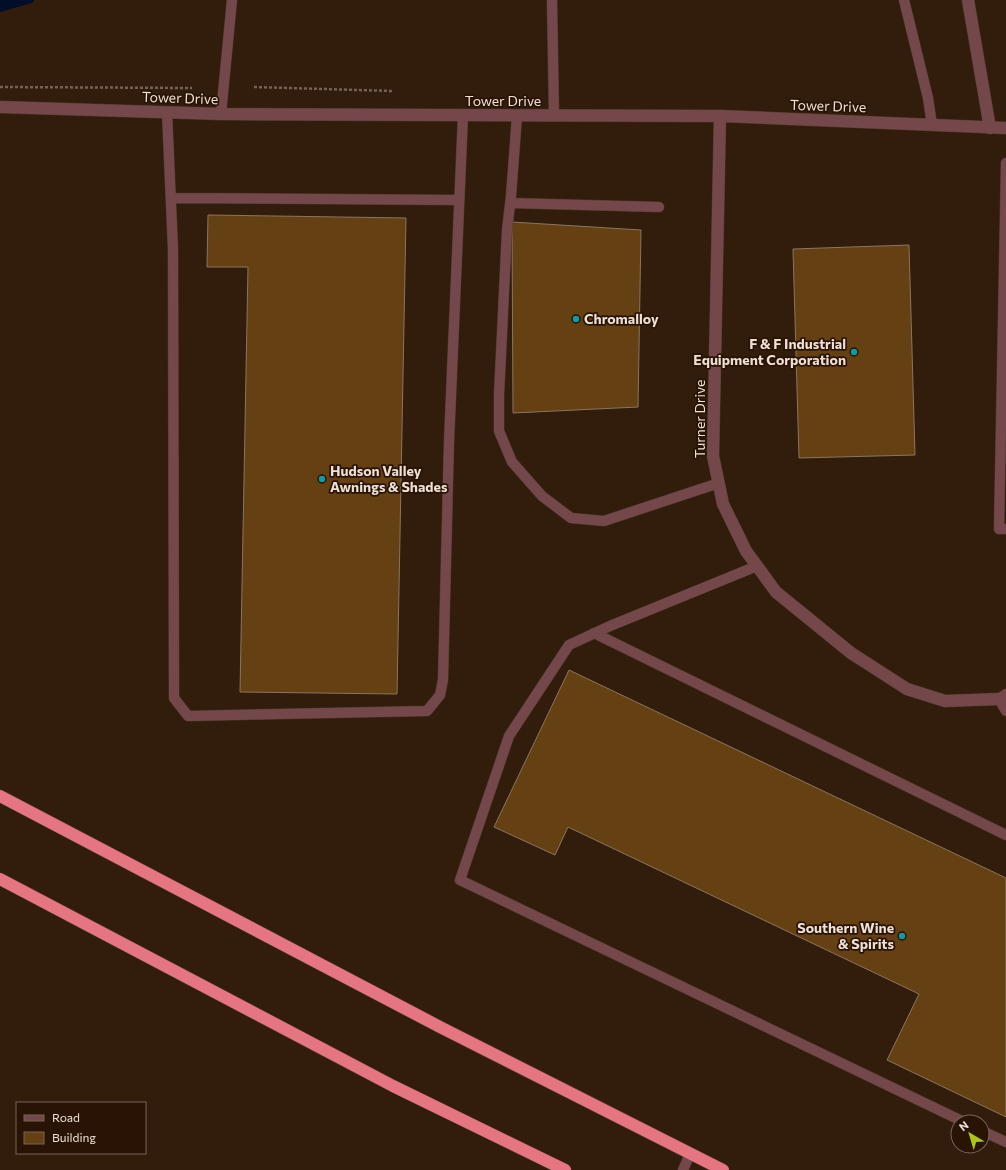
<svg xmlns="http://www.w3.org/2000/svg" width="1006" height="1170" font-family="Commissioner,sans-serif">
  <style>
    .water { fill: #000e29 }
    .building { fill: #654013; stroke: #8b7560 }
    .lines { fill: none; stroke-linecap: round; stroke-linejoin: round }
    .service-casing { stroke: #4c3829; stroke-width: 11 }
    .minor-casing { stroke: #4c3829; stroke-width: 13 }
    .tertiary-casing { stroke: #4c3829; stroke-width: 13 }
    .motorway-casing { stroke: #4c3829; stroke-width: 13 }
    .path { stroke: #756254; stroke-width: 2.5; stroke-dasharray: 3 2; stroke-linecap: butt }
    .service { stroke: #74474b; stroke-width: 10 }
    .minor { stroke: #74474b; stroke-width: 12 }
    .tertiary { stroke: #74474b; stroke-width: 12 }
    .motorway { stroke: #e57681; stroke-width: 12 }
    .culture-dot { fill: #0f9aa8; stroke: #281304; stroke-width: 1.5 }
    .labels { text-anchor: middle; stroke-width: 3.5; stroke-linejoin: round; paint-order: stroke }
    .street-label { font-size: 14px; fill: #efe0d6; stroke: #281304 }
    .poi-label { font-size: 14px; font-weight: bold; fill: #efe0d6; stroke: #281304; text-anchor: start }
  </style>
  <rect width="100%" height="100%" fill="#321d0d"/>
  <path class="water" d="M0,0H35L32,3L0,12Z"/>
  <path class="building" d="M208,215L406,218L397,694L240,692L248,267H207Z
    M512,222L641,230L638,407L513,413Z
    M909,245L915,455L799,458L793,249Z
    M569,670L1006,878V1117L887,1060L919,994L568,827L555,855L494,827Z"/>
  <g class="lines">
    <defs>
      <path id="service" d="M552,0L554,116
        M904,0L928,98L932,125
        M167,112L173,250L174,698L188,716L427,711L440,695L443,680L449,442L463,115
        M221,114L232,0
        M517,116L511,196L507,230L499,395V431L512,462L542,496L571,518L604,521L719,483
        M1006,163L999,529H1006
        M171,198L459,200
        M510,203L659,207
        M757,566L610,626L569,645L509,736L460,880L964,1122
        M594,633L1006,835
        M1006,694L999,699L1006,711
        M982,1131L1006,1142
        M683,1170L690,1154"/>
      <path id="minor" d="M968,0L990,128
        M720,116L713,456L723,504L746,551L776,592L851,653L907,689L945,701L999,699"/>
      <path id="tertiary" d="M0,107L221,114L720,116L1006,128"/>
      <path id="motorway" d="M0,796L440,1027L723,1170
        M0,879L393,1086L565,1170"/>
    </defs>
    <use href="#service" class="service-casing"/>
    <use href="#minor" class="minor-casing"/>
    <use href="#tertiary" class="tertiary-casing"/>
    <use href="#motorway" class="motorway-casing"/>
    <path class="path" d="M0,87L192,88
      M254,87L392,91"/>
    <use href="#service" class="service"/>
    <use href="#minor" class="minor"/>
    <use href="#tertiary" class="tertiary"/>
    <use href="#motorway" class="motorway"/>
  </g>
  <g class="culture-dot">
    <circle cx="576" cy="319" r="4"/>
    <circle cx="854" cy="352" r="4"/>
    <circle cx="322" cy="479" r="4"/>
    <circle cx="902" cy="936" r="4"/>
  </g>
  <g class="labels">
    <g class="street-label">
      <text transform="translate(180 98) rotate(2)" y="5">Tower Drive</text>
      <text x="503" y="106">Tower Drive</text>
      <text transform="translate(828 106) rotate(2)" y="5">Tower Drive</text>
      <text transform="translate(700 419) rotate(-90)" y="5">Turner Drive</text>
    </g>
    <g class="poi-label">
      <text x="584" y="324">Chromalloy</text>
      <text x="846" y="349" text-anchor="end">F &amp; F Industrial<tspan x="846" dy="16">Equipment Corporation</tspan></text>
      <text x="330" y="476">Hudson Valley<tspan x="330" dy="16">Awnings &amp; Shades</tspan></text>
      <text x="894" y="933" text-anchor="end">Southern Wine<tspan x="894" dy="16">&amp; Spirits</tspan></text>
    </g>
  </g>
  <rect x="16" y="1102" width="130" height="52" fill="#281304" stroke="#786558"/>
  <rect x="24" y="1115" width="20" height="6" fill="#74474b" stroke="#786558"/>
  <text x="52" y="1122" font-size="12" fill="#efe0d6">Road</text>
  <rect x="24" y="1132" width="20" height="12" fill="#654013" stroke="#786558"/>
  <text x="52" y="1142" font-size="12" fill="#efe0d6">Building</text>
  <g transform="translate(970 1134) rotate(322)"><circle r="19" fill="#281304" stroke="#786558"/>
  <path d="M0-3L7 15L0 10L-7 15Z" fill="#aac719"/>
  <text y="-6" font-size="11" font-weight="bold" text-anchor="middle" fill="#efe0d6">N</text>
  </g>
</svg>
